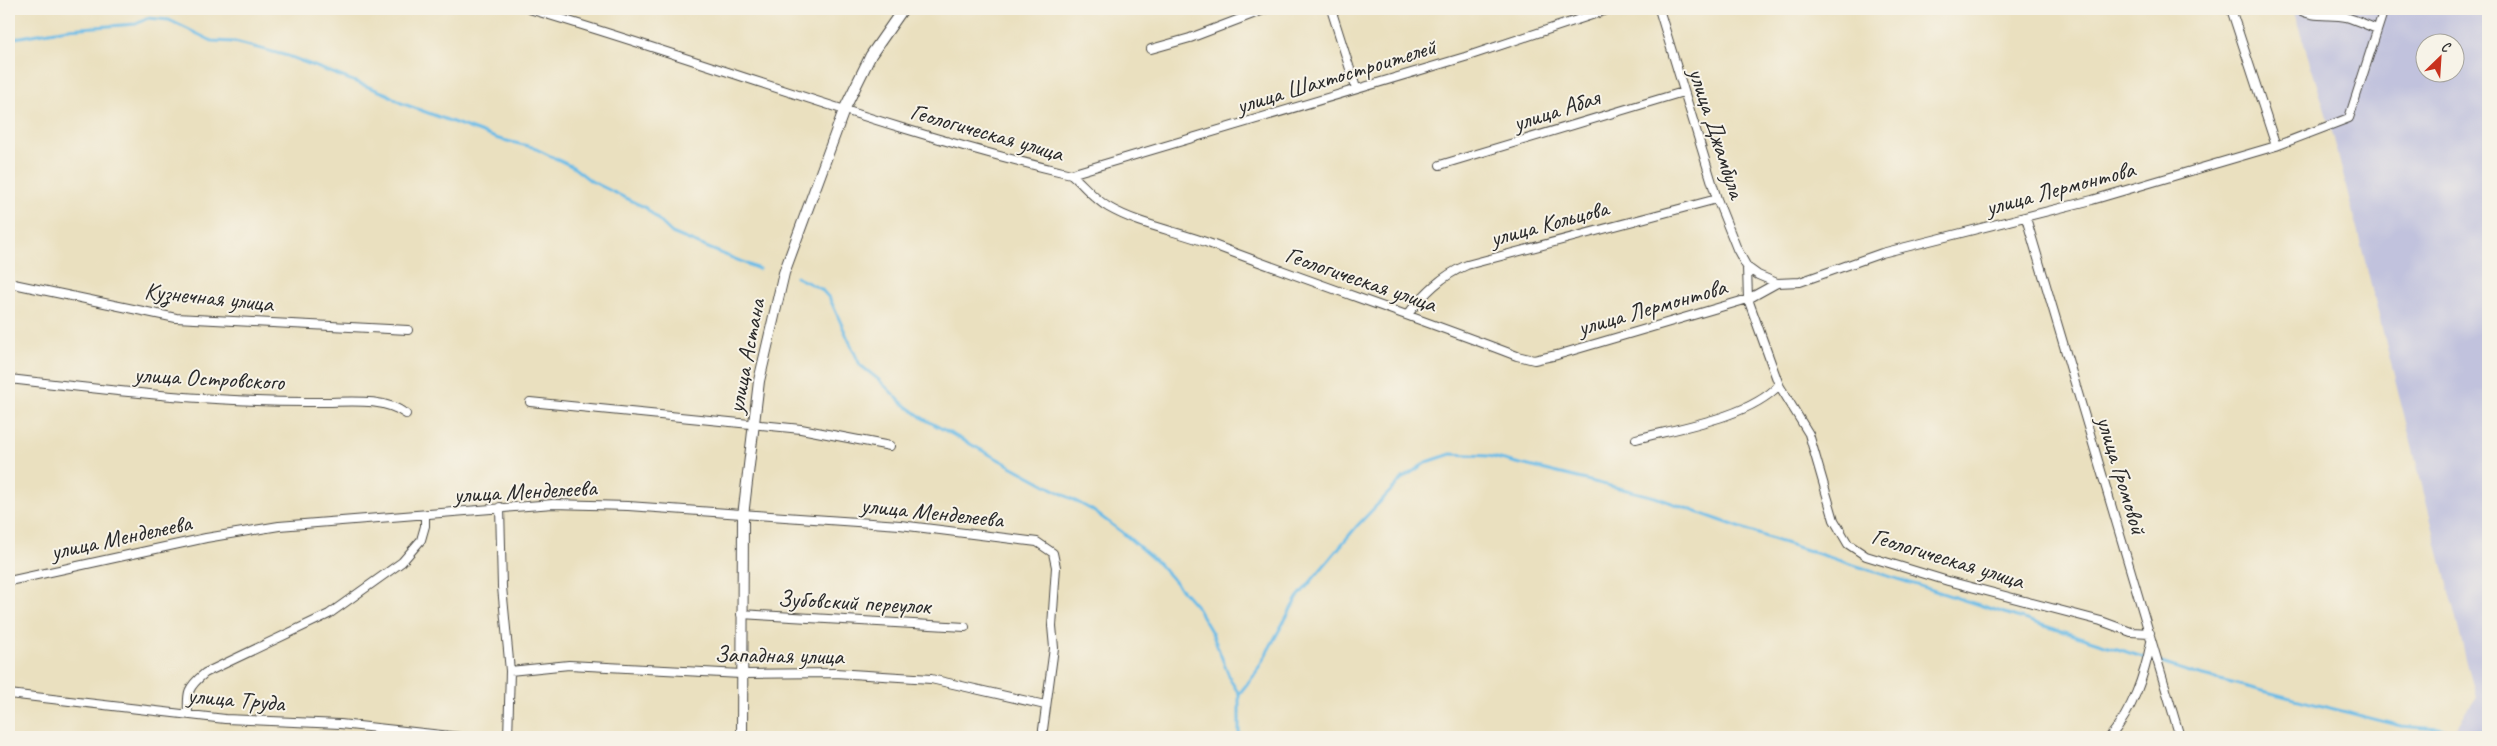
<svg xmlns="http://www.w3.org/2000/svg" width="2497" height="746" font-family="Caveat,sans-serif">
  <style>
    .industrial { fill: #c1c2dd; fill-rule: evenodd }
    .lines { fill: none; stroke-linecap: round; stroke-linejoin: round }
    .stream { stroke: #6cbce7; stroke-width: 3 }
    .minor-casing { stroke: #484641; stroke-width: 10 }
    .tertiary-casing { stroke: #484641; stroke-width: 12 }
    .minor { stroke: #fff; stroke-width: 8 }
    .tertiary { stroke: #fff; stroke-width: 10 }
    .labels { text-anchor: middle; stroke-width: 4; stroke-linejoin: round; paint-order: stroke }
    .street-label { font-size: 24px; fill: #2b2b2b; stroke: #f7f3e8 }
  </style>
  <rect width="100%" height="100%" fill="#f7f3e8"/>
  <filter id="ink" filterUnits="userSpaceOnUse"><feTurbulence type="fractalNoise" baseFrequency=".02" numOctaves="2"/><feDisplacementMap in="SourceGraphic" scale="10" xChannelSelector="R" yChannelSelector="G"/><feConvolveMatrix kernelMatrix="1 2 1 2 8 2 1 2 1" color-interpolation-filters="sRGB"/></filter>
  <filter id="wash" filterUnits="userSpaceOnUse"><feTurbulence type="fractalNoise" baseFrequency=".0096" numOctaves="4" result="noise"/><feDisplacementMap in="SourceGraphic" scale="20" xChannelSelector="R" yChannelSelector="G"/><feGaussianBlur stdDeviation="1.12" result="paint"/><feColorMatrix in="noise" values="0 0 0 0 0 0 0 0 0 0 0 0 0 0 0 0 0 1.4 0 .05"/><feComposite in="paint" operator="in"/></filter>
  <g filter="url(#wash)">
    <rect width="100%" height="100%" fill="#eae0bf"/>
    <path class="industrial" d="M2293,9H2488V737H2449L2476,698L2334,139ZM2424,42H2454V72H2424Z"/>
    <g class="lines">
      <path class="stream" d="M9,39L67,29L136,24L148,18L169,20L212,41L235,42L288,56L387,94L401,103L499,139L532,147L573,167L591,181L646,208L672,233L759,269
        M796,277L821,289L830,299L860,365L879,380L901,402L924,419L1092,510L1122,532L1159,564L1196,606L1212,633L1231,681L1239,694
        M1239,737V694L1255,674L1297,598L1357,526L1403,478L1427,462L1451,454L1488,456L1655,497L1775,540L2196,674L2401,726L2488,733"/>
    </g>
  </g>
  <g filter="url(#ink)">
    <g class="lines">
      <defs>
        <path id="minor" d="M529,9C710,62 887,131 1071,174C1084,185 1093,198 1108,207C1139,225 1177,231 1211,244C1313,283 1416,317 1517,356L1534,360L1557,355L1748,299L1777,283
          M1331,9L1356,88
          M1659,9L1717,199L1737,249L1747,267L1758,275L1777,283L1800,282L1882,253L2092,200L2276,146L2349,118L2384,9
          M2231,9L2276,146
          M2298,9C2312,18 2330,14 2346,17C2356,20 2367,25 2377,29
          M1151,49L1190,38L1266,9
          M1440,165L1683,92
          M1071,174L1465,57L1610,9
          M2026,218L2180,737
          M1747,267L1748,299L1779,385L1809,434L1834,520L1848,544L1866,556L1948,581L2101,621L2131,632L2150,633
          M9,283L176,318L408,330
          M1408,314C1425,293 1441,276 1467,265L1717,199
          M9,379C113,391 216,403 321,402C348,402 383,397 406,414
          M530,402L801,429L890,446
          M1636,439C1679,428 1750,417 1779,385
          M500,507L502,587L510,671L508,737
          M9,581L206,538L279,526L553,504L628,506L900,525L1037,542L1053,553L1056,567L1052,626L1054,648L1042,737
          M741,614L965,627
          M510,671L569,665L741,674L835,673L931,679L1045,705
          M9,694L225,719L340,724L460,737
          M188,714C187,692 187,688 205,673L329,614L402,562L421,540L425,526V516
          M2110,737C2133,709 2144,677 2151,642"/>
        <path id="tertiary" d="M742,737L743,516L759,381L784,273L844,110L871,55L903,9"/>
      </defs>
      <use href="#minor" class="minor-casing"/>
      <use href="#tertiary" class="tertiary-casing"/>
      <use href="#minor" class="minor"/>
      <use href="#tertiary" class="tertiary"/>
    </g>
  </g>
  <g class="labels">
    <g class="street-label">
      <text transform="translate(1336 76) rotate(-17)" y="8">улица Шахтостроителей</text>
      <text transform="translate(1556 110) rotate(-18)" y="8">улица Абая</text>
      <text transform="translate(987 132) rotate(16)" y="8">Геологическая улица</text>
      <text transform="translate(1717 133) rotate(72)" y="8">улица Джамбула</text>
      <text transform="translate(2060 188) rotate(-15)" y="8">улица Лермонтова</text>
      <text transform="translate(1549 223) rotate(-15)" y="8">улица Кольцова</text>
      <text transform="translate(1361 279) rotate(19)" y="8">Геологическая улица</text>
      <text transform="translate(209 297) rotate(6)" y="8">Кузнечная улица</text>
      <text transform="translate(1652 307) rotate(-16)" y="8">улица Лермонтова</text>
      <text transform="translate(746 356) rotate(-79)" y="8">улица Астана</text>
      <text transform="translate(209 378) rotate(3)" y="8">улица Островского</text>
      <text transform="translate(2122 475) rotate(73)" y="8">улица Громовой</text>
      <text transform="translate(525 491) rotate(-3)" y="8">улица Менделеева</text>
      <text transform="translate(932 512) rotate(6)" y="8">улица Менделеева</text>
      <text transform="translate(121 537) rotate(-12)" y="8">улица Менделеева</text>
      <text transform="translate(1948 558) rotate(17)" y="8">Геологическая улица</text>
      <text transform="translate(854 602) rotate(3)" y="8">Зубовский переулок</text>
      <text transform="translate(779 655) rotate(1)" y="8">Западная улица</text>
      <text transform="translate(236 699) rotate(5)" y="8">улица Труда</text>
    </g>
  </g>
  <rect width="2497" height="746" fill="none" stroke="#f7f3e8" stroke-width="30"/>
  <g transform="translate(2440 58) rotate(25)"><circle r="24" fill="#f7f3e8" stroke="#a5a39c"/>
  <path d="M0-4L9 19L0 12L-9 19Z" fill="#c8321e"/>
  <text y="-8" font-size="14" font-weight="bold" text-anchor="middle" fill="#2b2b2b">С</text>
  </g>
</svg>
